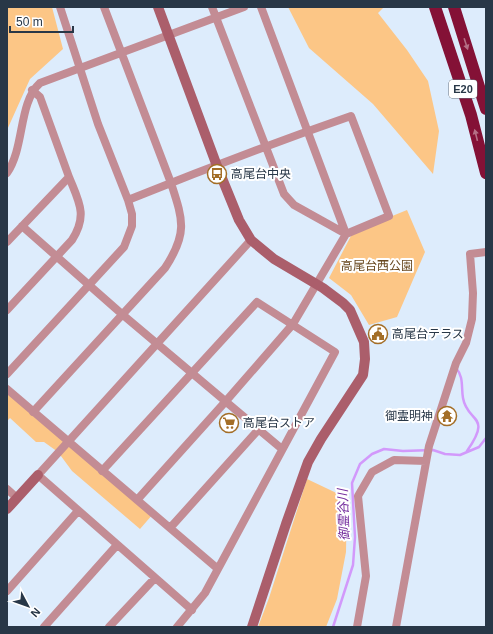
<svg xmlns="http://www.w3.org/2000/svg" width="493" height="634" font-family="Helvetica,'Noto Sans JP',sans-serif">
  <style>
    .green { fill: #fcc686 }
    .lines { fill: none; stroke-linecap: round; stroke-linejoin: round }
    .stream { stroke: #d299fb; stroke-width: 2.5 }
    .street { stroke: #c38c94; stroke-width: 8 }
    .secondary { stroke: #ab5e6b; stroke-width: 10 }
    .highway { stroke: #841136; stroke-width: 12 }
    .oneway { fill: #b57086 }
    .labels { text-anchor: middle; stroke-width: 4; stroke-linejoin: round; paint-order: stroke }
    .shield { fill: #fff; stroke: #68737e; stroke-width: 1 }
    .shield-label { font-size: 11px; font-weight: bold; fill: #283747 }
    .poi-label { font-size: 12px; fill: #283747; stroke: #fff; text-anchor: start }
    .park-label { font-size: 12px; fill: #68481f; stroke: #fff }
    .water-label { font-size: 13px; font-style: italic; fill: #732b9d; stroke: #fff }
  </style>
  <rect width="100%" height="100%" fill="#ddecfc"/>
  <path class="green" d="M7,7H52L63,49L30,79L7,130Z
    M288,7H384L378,13L407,50L428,81L439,131L433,174L373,104L309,48Z
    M407,210L425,252L397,317L369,325L351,295L329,278L353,232Z
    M7,389L153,514L140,529L72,471L58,452L44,442H36L10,418L7,421Z
    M307,479L347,498L346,552L337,599L326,627H258L269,598Z"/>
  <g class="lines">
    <path class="stream" d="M456,368C464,377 461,387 463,398C467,423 493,414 467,451
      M333,627L353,565L355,537L352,483L360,464L372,454L384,449L403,451L433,450L445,454L460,455L479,447L486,438"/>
    <path class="street" d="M7,173C25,147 18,103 40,83L244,7
      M128,200C202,170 276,142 351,116L389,216L346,234L294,205L284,194L212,7
      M22,226L123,315L282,449
      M7,242L69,177L40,97L32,90
      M7,310L72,240C88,215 79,202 69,177
      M7,374L124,247L132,226V214L128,200L98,124L60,7
      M7,389L218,569
      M33,412L165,268C188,233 183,220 171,183L104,7
      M102,471L257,302L335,352L205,593L177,627
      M7,489L17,498
      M137,500L226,401L293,324L346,234L261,7
      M170,528L259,429
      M7,591L78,511
      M192,610L38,475L251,240
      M44,627L117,545
      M109,627L155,578
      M357,627L366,576L358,496L372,472L394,460L426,461
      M396,627L429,446L456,363L466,343L472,319L473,293L470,254L486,252"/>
    <path class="secondary" d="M158,7L217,166L239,220L251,240L274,259L323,288L343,303L350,310L364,342L365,359L363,375L321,439L308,462L286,524L252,627
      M7,509L38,475"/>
    <path class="highway" d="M435,7L471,115L486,173
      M454,7L486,109"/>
  </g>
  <defs><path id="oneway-solid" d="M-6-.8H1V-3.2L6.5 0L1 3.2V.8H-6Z"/></defs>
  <g class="oneway">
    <use href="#oneway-solid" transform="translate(466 44) rotate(72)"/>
    <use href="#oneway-solid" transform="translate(476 135) rotate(-104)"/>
  </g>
  <defs>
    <symbol id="bus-ring" viewBox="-11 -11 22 22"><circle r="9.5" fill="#fff" stroke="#a36e27" stroke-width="1.5"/><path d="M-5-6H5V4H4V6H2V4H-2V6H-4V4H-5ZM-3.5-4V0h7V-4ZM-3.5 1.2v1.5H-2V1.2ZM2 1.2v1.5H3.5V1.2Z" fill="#a36e27"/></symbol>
    <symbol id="civic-ring" viewBox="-11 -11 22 22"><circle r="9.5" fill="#fff" stroke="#a36e27" stroke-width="1.5"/><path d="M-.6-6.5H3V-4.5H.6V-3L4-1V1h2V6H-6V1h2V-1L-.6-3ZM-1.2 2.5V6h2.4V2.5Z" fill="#a36e27"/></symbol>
    <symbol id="temple-ring" viewBox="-11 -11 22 22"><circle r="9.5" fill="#fff" stroke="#a36e27" stroke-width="1.5"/><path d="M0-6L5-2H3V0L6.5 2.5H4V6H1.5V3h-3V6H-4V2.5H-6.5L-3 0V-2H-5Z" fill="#a36e27"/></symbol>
    <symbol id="supermarket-ring" viewBox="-11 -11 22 22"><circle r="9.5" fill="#fff" stroke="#a36e27" stroke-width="1.5"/><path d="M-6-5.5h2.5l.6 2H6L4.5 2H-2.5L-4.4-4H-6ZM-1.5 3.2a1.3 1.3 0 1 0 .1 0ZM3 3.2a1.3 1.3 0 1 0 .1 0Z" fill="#a36e27"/></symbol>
  </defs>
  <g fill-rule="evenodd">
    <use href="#bus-ring" x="206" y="163" width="22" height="22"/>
    <use href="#civic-ring" x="367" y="323" width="22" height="22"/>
    <use href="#temple-ring" x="436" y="405" width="22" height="22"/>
    <use href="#supermarket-ring" x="218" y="412" width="22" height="22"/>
  </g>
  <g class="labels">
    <rect class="shield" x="449" y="80" width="28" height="18" rx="3"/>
    <g class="shield-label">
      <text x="463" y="93">E20</text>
    </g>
    <g class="poi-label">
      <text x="231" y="178">高尾台中央</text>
      <text x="392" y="338">高尾台テラス</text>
      <text x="433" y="420" text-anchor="end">御霊明神</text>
      <text x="243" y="427">高尾台ストア</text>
    </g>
    <g class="park-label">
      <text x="377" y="270">高尾台西公園</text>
    </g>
    <g class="water-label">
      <text transform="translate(343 515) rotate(-92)" y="5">御霊谷川</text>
    </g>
  </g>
  <rect width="493" height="634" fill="none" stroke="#283747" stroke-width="16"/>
  <g transform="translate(28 606) rotate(131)" stroke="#ffffff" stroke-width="3" paint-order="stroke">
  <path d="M0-3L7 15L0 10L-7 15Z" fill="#283747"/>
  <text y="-6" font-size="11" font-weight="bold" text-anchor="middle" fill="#283747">N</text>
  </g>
  <path d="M10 26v6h63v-6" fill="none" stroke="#283747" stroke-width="2"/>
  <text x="16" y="26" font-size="12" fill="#283747" stroke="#ffffff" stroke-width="3" paint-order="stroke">50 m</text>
</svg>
